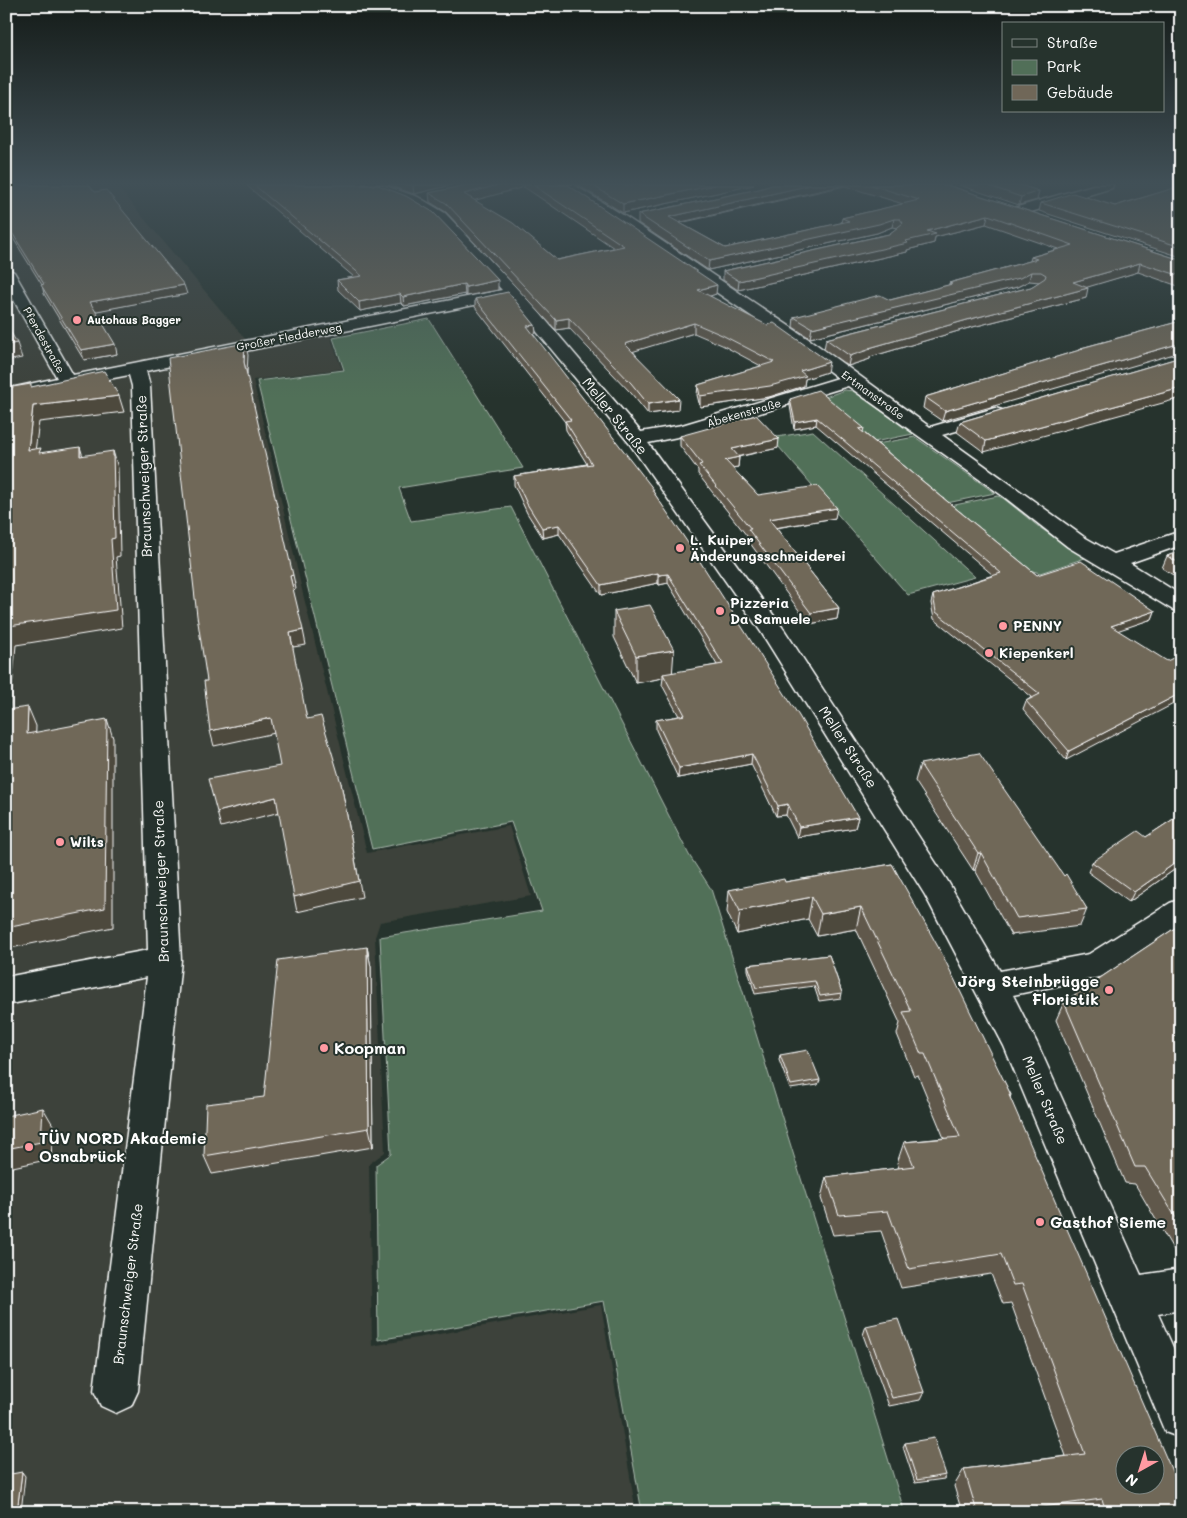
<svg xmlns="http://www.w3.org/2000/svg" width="1187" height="1518" font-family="Mali,sans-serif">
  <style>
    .built { fill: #3c433a }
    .green { fill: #516f58; stroke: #a8b7ac }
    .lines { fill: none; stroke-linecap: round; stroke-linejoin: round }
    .minor-casing { stroke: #fff; stroke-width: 3 }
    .minor { fill: #26332d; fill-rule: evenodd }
    .wall { fill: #60594c; stroke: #fff; fill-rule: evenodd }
    .shaded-wall { fill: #4e483e; stroke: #fff }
    .building { fill: #706758; stroke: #fff; fill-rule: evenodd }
    .poi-dot { fill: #ff9aa2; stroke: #26332d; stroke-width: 2 }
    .labels { text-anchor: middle; stroke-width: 4; stroke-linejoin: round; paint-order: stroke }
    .far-poi-label { font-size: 11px; font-weight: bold; fill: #fff; stroke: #26332d; text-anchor: start }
    .far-street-label { font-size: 11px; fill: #fff; stroke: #26332d }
    .street-label { font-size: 14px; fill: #fff; stroke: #26332d }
    .poi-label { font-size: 14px; font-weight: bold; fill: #fff; stroke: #26332d; text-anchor: start }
    .near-poi-label { font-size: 16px; font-weight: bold; fill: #fff; stroke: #26332d; text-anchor: start }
  </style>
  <rect width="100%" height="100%" fill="#26332d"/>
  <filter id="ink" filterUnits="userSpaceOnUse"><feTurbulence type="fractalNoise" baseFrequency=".02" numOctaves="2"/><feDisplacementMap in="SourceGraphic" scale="10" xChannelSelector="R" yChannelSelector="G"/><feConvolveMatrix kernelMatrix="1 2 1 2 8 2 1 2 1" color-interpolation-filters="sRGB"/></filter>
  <g filter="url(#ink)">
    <path class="built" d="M6,185H116L246,340L323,324L330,335L342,369L253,380L303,594L367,853L509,826L531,896L380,922L375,937L385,1152L369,1164L372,1346L601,1305L636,1512H6Z
      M1117,185H1181V230L1078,197Z"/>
    <path class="green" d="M429,319L523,468L399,488L411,521L511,507L689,855L711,889L904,1510L642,1512L604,1301L378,1340L376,1165L391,1154L380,937L542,911L511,822L372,849L257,381L344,370L333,338Z
      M845,390L854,391L913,434L874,442L822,398Z
      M813,431L975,577L908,595L771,438Z
      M915,437L995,493L947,503L877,444Z
      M998,496L1003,498L1039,527L1085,558L1040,573L1025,569L950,506Z"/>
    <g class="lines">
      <defs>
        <path id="minor" d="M363,185H382L418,197L445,213L532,304L641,432L682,425L838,378L801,350L559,185H574L626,217L813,342L930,427L995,408L1002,410L1004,414L1002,418L942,435L1084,537L1114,554L1181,531V545L1130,563L1181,595V612L1173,610L1068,547L1003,496L848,386L692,434L648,443L785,631L947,880L1000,971L1089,954L1170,903L1181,899V927L1109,975L1013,995L1038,1045L1141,1275L1181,1269V1310L1158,1314L1181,1365V1438L1165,1432L1004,1046L925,895L761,632L629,443L509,298L146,371L150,386L181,960L138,1391L131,1406L116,1413L101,1406L94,1391L147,977L6,1005V977L148,950L132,386L129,375L6,399V389L57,378L6,286V268L14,272L73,375L502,290L435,219L408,203Z
          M1093,185H1113L1112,188L1024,214L1019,215L1012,211L1014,208Z"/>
      </defs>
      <use href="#minor" class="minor-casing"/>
      <use href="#minor" class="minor"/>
    </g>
    <path class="wall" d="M6,185L187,294L95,311L117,354L84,360L44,294L42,285L6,227Z
      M246,185H378L498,290L466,296L465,294L404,306L401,303L360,311L338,290L337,280L354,277Z
      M388,185H452L414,194Z
      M467,185H568L716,294L710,296L827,372L805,379L804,386L769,397L700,407L697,395L698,385L761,366L722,345L694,333L633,351L678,410L648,414L631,393L569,328L556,330L446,212L430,202L429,193ZM524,187L614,248L557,260L474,200Z
      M578,185H754L623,213Z
      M772,185H947L1181,260V287L1138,272L1086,287V298L965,329L870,357V359L848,366L824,349L826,339L1031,287L1040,282L1029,281L1017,287L810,338L793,327L794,317L890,300L949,285V283L1030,261L1031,257L1058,249L986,224L935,237L934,243L907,250V252L738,290L723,280V271L889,234L897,228L892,227L877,233L708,270L638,223V214L759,189ZM845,186L903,204L842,218L841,223L725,248L680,223Z
      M959,185H1020L1039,191L1037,200L1019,205Z
      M1181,186V257L1039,211L1041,203L1115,206Z
      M475,299L535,325L536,333L532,334L654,493L858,817L855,828L797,837L786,815L776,816L751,764L678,778L656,730V720L679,716L662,685L663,678L636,683L614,637V611L673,673L717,665L668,583L659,585L658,583L601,595L559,534L543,538L527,513L514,485V476L587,464L566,430L565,422L475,307Z
      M1181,321L942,421L923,408L925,397L1080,350L1081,348Z
      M1181,357L984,452L957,432L960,422Z
      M790,399L864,428L863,432L1037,575L1155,611L1152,619L1118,630L1066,760L1023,709L1026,701L1032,697L934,619L931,603L933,595L993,575L816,425L794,429L790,406Z
      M680,436L778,448L738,457H739L738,467L732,468L758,495L835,518L776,528L839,608L837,619L809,624L747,539V536L698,474V470L680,446Z
      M1181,551V580L1162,568L1167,556Z
      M920,764L1064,876L1087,909L1080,926L1011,935L975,870H973L915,781Z
      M1181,814V865L1129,902L1088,872L1092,862L1146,837Z
      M892,864L1011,1095L1010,1098L1181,1512H962L954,1486L964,1469L1066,1456L1011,1303L1003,1304L991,1274L901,1288L881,1231L833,1235L821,1198L826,1177L899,1168L897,1163L904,1142L944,1138L918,1075L914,1076L897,1034L900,1023L856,929L817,936L808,919L737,934L727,912L729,890L785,882Z
      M1181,924V1258L1179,1259L1135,1184L1125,1183L1056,1020L1064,1002Z
      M367,947L371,967L373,1147L212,1174L204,1156L264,1097Z
      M829,955L842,993L841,998L819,1001L814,986L755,994L748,970V965Z
      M780,1055L820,1080L818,1085L790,1089L779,1060Z
      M866,1326L924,1392L920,1400L889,1406L863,1335Z
      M905,1443L946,1475L944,1479L915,1483L903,1447Z"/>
    <path class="shaded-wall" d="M416,185H452L414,194L413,186Z
      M498,185H524V187L465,203L464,194Z
      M715,185H754L623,213V204Z
      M811,185H845L668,225L669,217Z
      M1039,191L1037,200L1019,205L1021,197Z
      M988,215L986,224L935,237L934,243L907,250V252L738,290L739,281L906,241L927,231Z
      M894,219L892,227L877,233L708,270L709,261Z
      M1140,263L1138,272L1071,292L1073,282Z
      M1031,272L1029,281L1017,287L810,338L812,328Z
      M498,280V290L466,296V287Z
      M464,284L465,294L404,306L403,297Z
      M184,285L187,294L92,312L90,302Z
      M717,285L716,294L698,300V290Z
      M1088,288L1086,298L965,329L870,357V359L848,366L850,356L869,348L967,320Z
      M400,294L401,303L360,311L359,302Z
      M569,318V328L556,330V320Z
      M694,323V333L625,354V344Z
      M535,325L536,333L527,335V326Z
      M17,343L22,358L6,361V345Z
      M245,343L248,355L247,374L244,362Z
      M1181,343V352L942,421L945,411Z
      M115,344L117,354L84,360L81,350Z
      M829,362L827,372L805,379L804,386L769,397L700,407V396L800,371Z
      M1181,388V398L984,452L986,441Z
      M119,396L124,412L39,422L33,466L28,450L33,406Z
      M679,399L678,410L648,414V404Z
      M817,418L816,425L794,429L795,422Z
      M779,439L778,448L731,458L732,449Z
      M80,447L85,463L80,456Z
      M113,451L118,468L120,556L116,557L122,628L16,645L8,730L6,726V651L9,626L111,539Z
      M739,457L738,467L724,469L725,460Z
      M837,508L835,518L768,529L769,519Z
      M559,525V534L543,538L542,528Z
      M658,573V583L601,595V585Z
      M668,574V583L659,585V575Z
      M293,575L296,589L293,590L290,576Z
      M839,608L837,619L809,624L811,613Z
      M1155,611L1152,619L1108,634L1111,626Z
      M303,630L306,645L293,647L290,633Z
      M674,650L672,677L663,674V678L636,683V656Z
      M1181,693V700L1066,760L1069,751Z
      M28,707L36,726L35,753L27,734Z
      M271,718L275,733L214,746L210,731Z
      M107,719L113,738V927L6,949V928Z
      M752,754L751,764L678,778L679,768Z
      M341,783L362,897L297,912L294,897Z
      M276,797L280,812L221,827L217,812Z
      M788,804L786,815L776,816L778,806Z
      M858,817L855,828L797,837L799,827Z
      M978,853H981L975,870H973Z
      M1181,859V865L1129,902L1134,892Z
      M812,897L808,919L737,934L740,911Z
      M861,907L856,929L817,936L821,914Z
      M367,947L371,967L373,1147L369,1128Z
      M43,1108L53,1125L51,1159L8,1168L6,1190V1149Z
      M22,1472L25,1476L21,1512H17Z"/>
    <path class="building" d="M6,185H89L95,192L106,190L184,285L90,302L115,344L81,350L41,285L44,284L6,223Z
      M254,185H378L406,196L433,212L498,280L466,287L464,284L403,297L400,294L359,302L337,280L362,276Z
      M467,185H498L464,194L513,223L557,260L624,246L533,185H568L717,285L698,290L767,325L774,323L829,362L800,371L806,376L770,386L700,396L698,385L774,362L722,335L694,323L625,344L679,399L648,404L631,383L569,318L556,320L446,203L429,193Z
      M592,185H715L623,204Z
      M772,185H811L669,217L725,248L849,221L842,218L919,200L871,185H947L1181,260V276L1140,263L1073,282L1088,288L967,320L869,348L871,349L850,356L826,339L1031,287L1045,278L1046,275L1041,272H1031L1020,278L812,328L794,317L880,295L890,300L952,284L949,283L1037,259L1031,257L1073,245L988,215L927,231L936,234L906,241L908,243L739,281L723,271L889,234L903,223L900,219H894L879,224L709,261L638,214L759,189Z
      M986,185H1020L1039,191L1021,197Z
      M1181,186V247L1041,203L1073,193L1115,206Z
      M508,292L535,325L527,326L654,490H652L692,549L799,716L858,817L799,827L788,804L778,806L752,754L679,768L656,720L685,715L663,674L723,664L668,574L659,575L658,573L601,585L559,525L542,528L527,504L514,476L592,464L565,421L571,420L475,299Z
      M1181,321V343L945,411L925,397L1083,349L1081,348Z
      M6,324L17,343L6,345Z
      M245,343L244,362L293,575L290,576L303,630L290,633L307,719L321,716L341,783L359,881L294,897L276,797L217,812L208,779L280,766L271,718L210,731L204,681H207L197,616L168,358Z
      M1181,357V388L986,441L960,422Z
      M104,371L119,396L33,406L28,450L41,448L39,453L80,447V456L113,451L115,538L111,539L116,610L9,626L6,651V388L31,384V387Z
      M818,390L864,428L859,429L1037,575L1081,561L1155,611L1111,626L1167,661L1181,654V693L1069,751L1026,701L1040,694L936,612L933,595L1001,573L817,418L795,422L790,399Z
      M756,415L779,439L732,449L739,457L725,460L758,495L817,486L837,508L769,519L839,608L811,613L748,529H751L699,465L702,464L680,436Z
      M1181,551V564L1167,556Z
      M650,605L674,650L636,656L614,611Z
      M28,707L27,734L107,719L105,908L6,928V710Z
      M979,753L1064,876L1066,874L1087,909L1017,918L981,853H978L920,764Z
      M1181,814V859L1134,892L1092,862L1138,831L1146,837Z
      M892,864L942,954L1011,1095H1009L1181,1492V1512H1106L1102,1499L1005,1512H977L964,1469L1085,1454L1022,1284L1013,1285L1001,1254L909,1269L888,1211L839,1215L826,1177L914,1166L904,1142L960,1137L925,1054H921L903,1012L911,1011L861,907L821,914L812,897L740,911L729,890L784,879L785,882ZM1124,1456H1154V1486H1124Z
      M1181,924V1226L1145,1167H1135L1064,1002Z
      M367,947L369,1128L204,1156L206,1104L264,1097L278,960Z
      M829,955L842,993L820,996L815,981L756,988L748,965Z
      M808,1050L820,1080L791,1085L780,1055Z
      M43,1108L41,1142L6,1149V1116Z
      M898,1319L924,1392L892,1398L866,1326Z
      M934,1438L946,1475L917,1480L905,1443Z
      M22,1472L17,1512H6V1475Z"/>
  </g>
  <linearGradient id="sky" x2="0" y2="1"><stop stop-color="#151c19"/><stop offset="0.46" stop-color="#415057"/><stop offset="1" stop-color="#415057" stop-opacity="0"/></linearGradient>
  <rect width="1187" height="398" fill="url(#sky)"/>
  <g class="poi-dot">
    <circle cx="77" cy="320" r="5"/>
    <circle cx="680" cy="548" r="5"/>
    <circle cx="720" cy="611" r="5"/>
    <circle cx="1003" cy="626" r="5"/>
    <circle cx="989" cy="653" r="5"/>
    <circle cx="60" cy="842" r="5"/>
    <circle cx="1109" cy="990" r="5"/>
    <circle cx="324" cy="1048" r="5"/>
    <circle cx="29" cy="1147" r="5"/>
    <circle cx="1040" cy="1222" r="5"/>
  </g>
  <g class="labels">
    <g class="far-poi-label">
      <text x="87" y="324">Autohaus Bagger</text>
    </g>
    <g class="far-street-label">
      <text transform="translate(289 337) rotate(-11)" y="4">Großer Fledderweg</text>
      <text transform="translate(44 340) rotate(61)" y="4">Pferdestraße</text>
      <text transform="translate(873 395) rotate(36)" y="4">Ertmanstraße</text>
      <text transform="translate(744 413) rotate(-16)" y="4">Abekenstraße</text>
    </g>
    <g class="street-label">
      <text transform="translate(615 416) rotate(51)" y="5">Meller Straße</text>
      <text transform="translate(144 476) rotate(-92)" y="5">Braunschweiger Straße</text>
      <text transform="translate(848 747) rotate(57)" y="5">Meller Straße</text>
      <text transform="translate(161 881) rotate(-92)" y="5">Braunschweiger Straße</text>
      <text transform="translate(1045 1100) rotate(67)" y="5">Meller Straße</text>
      <text transform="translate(128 1284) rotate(-83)" y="5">Braunschweiger Straße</text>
    </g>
    <g class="poi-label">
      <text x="690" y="545">L. Kuiper<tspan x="690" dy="16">Änderungsschneiderei</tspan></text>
      <text x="730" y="608">Pizzeria<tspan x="730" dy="16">Da Samuele</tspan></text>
      <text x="1013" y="631">PENNY</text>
      <text x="999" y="658">Kiepenkerl</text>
      <text x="70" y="847">Wilts</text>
    </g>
    <g class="near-poi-label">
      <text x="1099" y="987" text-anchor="end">Jörg Steinbrügge<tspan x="1099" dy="18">Floristik</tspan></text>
      <text x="334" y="1054">Koopman</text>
      <text x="39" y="1144">TÜV NORD Akademie<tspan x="39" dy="18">Osnabrück</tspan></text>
      <text x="1050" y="1228">Gasthof Sieme</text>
    </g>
  </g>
  <rect width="1187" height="1518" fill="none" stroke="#26332d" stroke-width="25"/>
  <rect x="12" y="12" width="1162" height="1493" fill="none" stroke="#fff" stroke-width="2" filter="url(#ink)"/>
  <rect x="1002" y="22" width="162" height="90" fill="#26332d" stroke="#7d8581"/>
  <rect x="1012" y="39" width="25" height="8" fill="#26332d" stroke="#7d8581"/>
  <text x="1047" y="48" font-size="15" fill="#ffffff">Straße</text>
  <rect x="1012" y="60" width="25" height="15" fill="#516f58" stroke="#7d8581"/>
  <text x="1047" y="72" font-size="15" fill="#ffffff">Park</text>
  <rect x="1012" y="85" width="25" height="15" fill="#706758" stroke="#7d8581"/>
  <text x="1047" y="98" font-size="15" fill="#ffffff">Gebäude</text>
  <g transform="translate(1140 1470) rotate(219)"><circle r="24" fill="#26332d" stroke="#7d8581"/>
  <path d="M0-4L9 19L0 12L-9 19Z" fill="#ff9aa2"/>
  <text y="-8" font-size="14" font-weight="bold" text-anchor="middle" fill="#ffffff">N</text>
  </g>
</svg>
